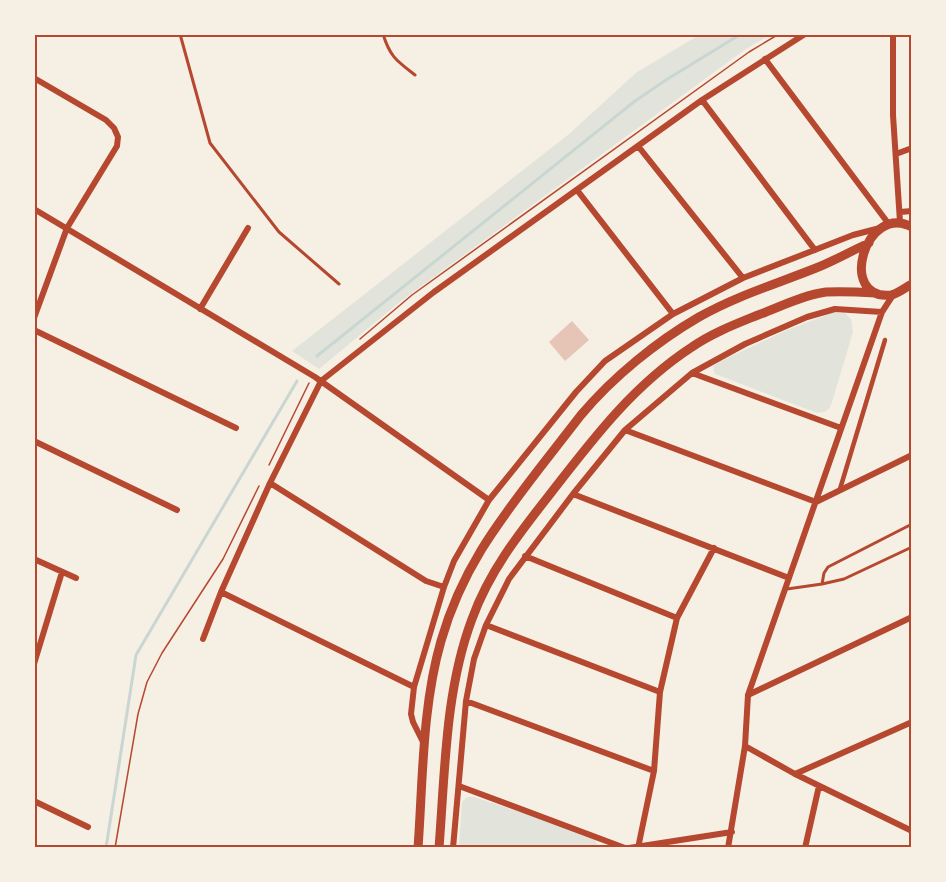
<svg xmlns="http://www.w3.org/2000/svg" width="946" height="882" font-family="Manrope,sans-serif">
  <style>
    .green { fill: #e2e4dc }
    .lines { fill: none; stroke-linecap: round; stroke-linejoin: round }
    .stream { stroke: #c9d6d2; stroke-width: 3 }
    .building { fill: #e6c5b7 }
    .path { stroke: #b5482f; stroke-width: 1.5 }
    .service { stroke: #b5482f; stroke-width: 3 }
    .pedestrian { stroke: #b5482f; stroke-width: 4.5 }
    .minor { stroke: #b5482f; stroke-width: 6 }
    .primary { stroke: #b5482f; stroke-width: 9 }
    .neatline { fill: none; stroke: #b5482f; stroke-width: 2 }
  </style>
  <rect width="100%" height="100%" fill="#f6efe4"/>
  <path class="green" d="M701,34L770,35L746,49L401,301L319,369L292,351L569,134L637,72Z
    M832,313H845L851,319L853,332L832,402C829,411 826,412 817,413L715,374L713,366L719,362L787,330Z
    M467,797H474L584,833L594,838L598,846L459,848L462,802Z"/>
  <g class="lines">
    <path class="stream" d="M317,356L635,101L669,78L741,34
      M106,848L136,655L297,381"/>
  </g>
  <path class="building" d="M572,321L589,340L565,361L549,342Z"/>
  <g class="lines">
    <path class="path" d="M360,339L412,295L749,52L779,34
      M269,465L309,383
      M115,848L138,714L147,682L162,653L223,559L259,486"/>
    <path class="service" d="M180,34L210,143L279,232L339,284
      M383,34C390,57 397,61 415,75
      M822,584L844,579L912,547
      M787,589L822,584L824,573L828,567L912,524"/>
    <path class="pedestrian" d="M840,489L885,340"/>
    <path class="minor" d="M893,34V115L900,222
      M765,59L888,223
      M34,78L106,120L114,128L118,137L117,146L67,228L34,318
      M702,100L815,250
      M638,146L743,278
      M896,154L912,148
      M577,190L673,314
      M34,209L315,377L489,500
      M900,212L912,211
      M200,309L248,228
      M34,330L236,428
      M692,373L841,428
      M625,430L816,502L912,455
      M34,441L177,510
      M270,483L426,581L444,587
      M573,494L789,578
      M525,556L677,618
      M34,559L76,578
      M221,592L414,687
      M486,625L660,692
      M203,639L221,592L270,483L321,381L434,292L702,100L805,34
      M34,664L62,572
      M748,695L912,617
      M466,701L654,771
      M424,744L413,722L411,714L414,687L444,587L454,561L489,500L576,392L605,361L673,314L743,278L853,235L880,228
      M745,746L795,774L912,831
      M795,774L912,722
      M459,786L625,848
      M34,801L88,827
      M453,848L466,701L474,659L486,625L509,579L573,494L625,430L692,373L745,344L807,317L835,309L882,312
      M629,848L732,832
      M638,848L654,771L660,692L677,618L714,548
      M728,848L745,746L748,695L882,312L893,295
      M805,848L819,786"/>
    <path class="primary" d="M912,227C865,202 837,301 891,295C897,294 906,287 912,284
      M418,848C423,779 422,707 441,641C461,571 496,525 539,469C553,451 567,433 581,415C613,377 656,342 699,317C736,296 776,284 816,268C834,261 851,251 869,243
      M439,848C445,772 445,691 472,619C490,569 522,530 554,489C595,436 635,384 692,347C712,333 736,324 758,315C780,307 803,295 826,292C843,291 860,292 876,293"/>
  </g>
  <rect width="946" height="882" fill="none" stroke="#f6efe4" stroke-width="72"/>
  <rect x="36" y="36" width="874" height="810" class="neatline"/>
</svg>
